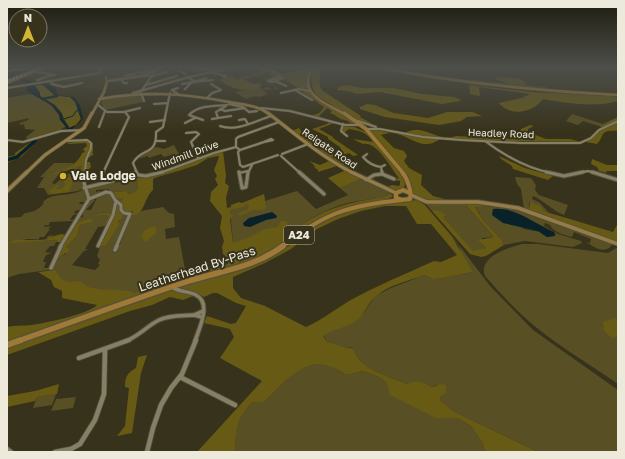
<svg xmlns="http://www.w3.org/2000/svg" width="625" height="459" font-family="'Golos Text',sans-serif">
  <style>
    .built { fill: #3e3819 }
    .green { fill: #584f25; fill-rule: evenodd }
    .forest { fill: #675a15; fill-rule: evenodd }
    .water { fill: #09222a; fill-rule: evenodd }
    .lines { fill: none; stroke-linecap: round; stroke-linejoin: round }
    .stream { stroke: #09222a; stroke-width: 1 }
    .river-far1 { stroke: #09222a; stroke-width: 2.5 }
    .river { stroke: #09222a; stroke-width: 3.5 }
    .minor-far3-casing { stroke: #55503c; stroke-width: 3 }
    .minor-far2-casing { stroke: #55503c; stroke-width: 5 }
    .minor-far1-casing { stroke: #55503c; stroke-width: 5.5 }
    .minor-casing { stroke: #55503c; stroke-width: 6 }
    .major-far2-casing { stroke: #55503c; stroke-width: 3.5 }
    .major-far1-casing { stroke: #55503c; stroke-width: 4.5 }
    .major-casing { stroke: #55503c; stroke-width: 5.5 }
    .highway-far4-casing { stroke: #55503c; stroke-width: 3.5 }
    .highway-far3-casing { stroke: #55503c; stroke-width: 5 }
    .highway-far2-casing { stroke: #55503c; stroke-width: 6 }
    .highway-far1-casing { stroke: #55503c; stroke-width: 8 }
    .highway-casing { stroke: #55503c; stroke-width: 8 }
    .minor-far3 { stroke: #857f66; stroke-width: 2 }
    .minor-far2 { stroke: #857f66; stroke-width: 3 }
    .minor-far1 { stroke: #857f66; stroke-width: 3.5 }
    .minor { stroke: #857f66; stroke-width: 4.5 }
    .major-far2 { stroke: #947c49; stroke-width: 2.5 }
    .major-far1 { stroke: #947c49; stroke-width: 3 }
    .major { stroke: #947c49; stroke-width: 3.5 }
    .highway-far4 { stroke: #9e7a36; stroke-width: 2.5 }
    .highway-far3 { stroke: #9e7a36; stroke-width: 3.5 }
    .highway-far2 { stroke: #9e7a36; stroke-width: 4 }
    .highway-far1 { stroke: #9e7a36; stroke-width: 5.5 }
    .highway { stroke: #9e7a36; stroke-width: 6 }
    .rail-casing { stroke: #d8d5c6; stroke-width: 2 }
    .rail { stroke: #37321b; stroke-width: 1; stroke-dasharray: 2; stroke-linecap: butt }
    .poi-dot { fill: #d5b534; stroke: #37321b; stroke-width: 1.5 }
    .labels { text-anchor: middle; stroke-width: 4; stroke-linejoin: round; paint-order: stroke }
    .far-street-label { font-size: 10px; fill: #edeadc; stroke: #37321b }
    .shield { fill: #37321b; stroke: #b6b3a2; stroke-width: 1 }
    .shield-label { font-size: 11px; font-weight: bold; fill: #edeadc }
    .poi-label { font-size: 12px; font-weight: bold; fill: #edeadc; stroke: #37321b; text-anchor: start }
    .street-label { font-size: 12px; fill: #edeadc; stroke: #37321b }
  </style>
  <rect width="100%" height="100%" fill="#37321b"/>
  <path class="built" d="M78,67L114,68H158L143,75L96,84H104L103,90L94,91V88H83V86L91,84V82L96,81V79L90,80L89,78L76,81H65L63,80L45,83L39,81L51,77L53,79L68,76L65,72Z"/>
  <path class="green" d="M388,67L450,78L546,87L547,89C493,85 440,78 388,67Z
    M270,83L279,89L262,90L268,94L259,97L256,96L246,99L235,92L259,87L262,89L268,87L274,90L276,89L272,85L265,86L271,85Z
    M30,94C40,98 51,103 58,112C61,118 61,121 66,126L60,130L27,140L26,137L35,130L25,129L24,124L20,125V123L28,120L29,118L7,123V98Z
    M140,95L143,102L105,110L101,103L103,99Z
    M572,114L603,124L599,126L583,121L578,125L566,121Z
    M174,145L180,156H176L174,154L164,157L161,154L149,158L148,156L137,159L156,147L164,149Z
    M54,163H74L69,169L61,172L52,183L55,184L61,179H64L68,174L72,173L73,168L83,166L85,170L83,188L78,191L48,195L44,188H37L44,177H40Z
    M515,177L531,178L536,185L535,190L539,195L568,205L564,215C552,210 544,201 533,196L532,199L540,203L549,213L543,211L529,202V210L524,209L521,189L517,184Z
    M134,179L138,181V189L133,193L128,194L127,191L114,192L124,198L117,205L114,213L96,216L107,215L108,217L105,223L106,226L98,227L85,249H88L83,252L72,265L95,270L100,265L98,264L100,260L97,256L100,247L105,246C114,237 116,225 122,215L128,217L113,253L117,252L131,216H134L141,211L163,207L169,213L174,214L175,227L165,229L166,239L179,237L186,275C169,281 151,291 133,293C116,296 54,288 52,267L61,256L66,254V247L77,236L80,225L84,224L89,219L76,222L79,216L83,218V214H80L91,200H95L86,210H91L97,198L110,191L109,189L96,190V192L100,191V193L90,197L86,188Z
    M361,179L388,192L389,195L386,197C374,199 363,200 352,202C319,209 293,231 266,249L233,243L230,210L245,205L264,194L265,201L297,191L316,209L348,195L340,188Z
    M83,189C87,194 89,197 85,202H80L79,204H85L82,209L75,211L74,213H79L73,215L70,220H75L74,221L50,222L49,225H45L44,227L51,226L48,229H50L44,237H40L38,240L46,239L48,236L54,235L47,240L28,239L9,242L57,240L54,246H50L45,252L52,253L46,255L43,262H46L44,268H49V270L19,274L7,278V244L8,243L7,242V218L21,217L25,213C34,212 38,210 44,203L43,202C53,191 72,198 83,189Z
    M464,203L494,237L482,238L481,243L486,248L473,252L444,218L446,216L434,211H432L426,204Z
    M424,205L451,235L491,287L533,330L618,390V452H538L455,412L440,400L441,396L436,385L432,387C423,382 416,378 407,384C391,377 358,369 354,349C350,346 348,348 344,347C340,347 332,343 327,342L323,335L364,313L375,296L391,288L424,275C427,276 430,278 433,279C436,280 467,273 473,272L461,254L459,246Z
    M475,206L514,208L610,243L612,245C604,255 594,247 586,242L590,243L591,239L574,232L572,237C564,235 553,232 550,225L545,223L544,226L558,234L581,241L582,243L573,247L525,241L504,245L502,240L483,220ZM498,209L521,215L554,232L556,235L547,237L540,232L524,229L518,225Z
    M522,244H538L608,253L618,247V384C591,365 563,349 537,328C518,313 501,294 485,276C477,257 510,247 522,244Z
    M323,363L332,365L346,375L363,371L381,378L436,418H457L471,426L483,444L485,452H235C236,429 236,418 253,402L263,403L296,371L308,366Z
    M56,394L52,405L33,408L37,397Z
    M76,397L73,408L51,411L56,399Z"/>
  <path class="forest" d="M255,67L270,68L282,74L310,67L307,80V90L298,88L271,71L281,78L275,80L261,79L273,77L269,73L270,71L258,76L256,75L243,79L253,84L261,83L260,85L262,86C247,93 232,90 220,80L231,76L237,79L260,72Z
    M313,67H322C320,76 317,84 323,91L361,116L360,117L374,125L357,121L319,97C309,87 311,80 313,67Z
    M498,77L521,79L527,85L509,84L495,79Z
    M42,84L57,96L70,97L75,102L81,119L76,125L69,128V126C65,122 64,117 61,112C55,105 48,101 40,96V93L35,86Z
    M347,85L363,88H394L422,94L454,97L461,100L460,101L442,104L380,92L357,94L348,91L337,90L338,87Z
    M469,85L533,92L611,96L618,98V101C593,108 568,103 543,99C533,113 510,117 499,103L522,98L530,94L479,87L480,96L470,94Z
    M298,89L309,92L357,124L356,126L340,123L352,124C348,120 343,120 339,118C336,116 334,114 330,113L332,111L327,108L319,116L337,123L310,115C317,115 321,113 324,107Z
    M367,104L375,105L394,113L428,118L447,112H473L482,116L467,117L461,121L439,125L385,117L360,109V107Z
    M618,117V131C598,130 606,135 597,144L586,142L604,128L599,126Z
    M329,122L334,123L319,129L333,137V138L358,155L353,156L349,153L336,157L342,159L340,161C348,166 355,172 363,175V177L344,167L290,129L294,130L299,128L304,135L312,138L310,140L321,141L316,145L319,149L332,151L333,154L343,153L340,147L328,139V137L312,129L327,124Z
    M530,125L534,126L528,129V132L546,139H570L581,142L502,141L440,138V139C437,141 432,144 428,144C412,146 403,128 381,135L394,148L404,151L407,156L404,161L409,168L422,175L421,185L433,196L452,201H425L413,195L409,182L369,130C380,128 390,135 401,134C405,133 413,129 419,130C432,132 442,141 456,136L517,139L521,129Z
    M344,126L354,127L366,132L403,176C413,203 378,184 367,180L372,177L374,181L388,187L392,185L399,186L400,184V181L394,180L395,178L399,179L398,177C391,168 377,141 363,144L353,139L373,142C366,132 361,131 349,129L344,133L342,129Z
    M87,140L93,143V151L92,153L94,154L87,159V162H90L91,167C88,171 81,173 76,173L82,170L81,168L83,166H81L53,175C56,171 59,172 63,170C71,167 79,161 82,153L85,152L83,149L87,146L86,143L69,144L67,143Z
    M31,142L33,145L21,157L7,163V157L15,155V153Z
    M219,151H223L226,176L225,183L229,186L226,198L227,208L231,207V205L239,202L242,203L264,194L266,208L262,210H253L240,216L238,213L247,210L249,206L247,204L243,207L230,210V213L233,215L230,219L233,243L247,238L265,229L278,227L281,221H287V227L296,229C326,207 350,202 385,197L389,195L388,192L393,196C389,201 353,206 343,209C318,217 305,231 283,244C274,250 265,254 256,259L7,343V327C14,325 24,326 32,325C45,323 89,314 97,305L62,298V291L54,287L51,280L38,272L55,270C63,282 65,283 80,281C91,295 121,286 134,293L186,275L228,264L229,259L223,254L222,247L224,241L220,228L222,216L210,201L211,192L218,185L215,179L217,176L214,170L219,157L218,156L208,158L197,165L178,171L154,178L153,180V190C144,197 145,216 131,216L133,211L130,212L127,216L122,215V218L118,221L119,224C114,232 111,240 105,246L100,247L109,227L106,226L105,223L108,217L107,215L96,216L99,214L114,213L117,205L124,198H115L114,192L127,191L128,194L133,193L138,189V181L134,179C139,177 154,176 161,173C181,167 200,159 219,151Z
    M320,153L361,179L340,188L328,178L344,171L337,166L318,172V170L314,167L315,166L309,161L320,165L329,161L318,154Z
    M499,156L525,168L553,176L548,180L513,169L512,166L501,159Z
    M592,159L607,165H618V171H606L607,173L599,171L597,167L591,164Z
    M79,176L74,178L69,192L52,194L49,191L58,184V186L55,189H62L66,184L63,181L68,177Z
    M417,200L425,205L452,237L473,272C467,273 436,280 433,279C430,278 427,276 424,275C408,281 389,285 376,296C367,303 365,316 354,322C345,328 333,329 323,336L327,342C332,343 340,346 344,347C348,348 350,347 354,349C358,369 391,377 407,384C416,378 423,382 432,387L442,384L446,385V393L441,396L440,400L455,412L538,452H485L483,444L471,426L457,418H436L390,395L387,383L381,378L363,371L346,375C310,347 288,380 263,403L253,402C236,418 236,430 235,452H197L262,381L220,358L234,337L230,329L204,323L207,316L231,324L236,323L246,306L236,303L217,293H213L204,297L198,294L183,300L170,297L152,305L130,311L7,355V347L123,307L195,281L264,260L283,250L316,225L337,214L368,206ZM385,206H406L417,224H431L457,255L441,262L434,261C405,274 376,286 349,301C334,310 322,320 306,327L265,306L241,298L233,288V277L265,263L291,249L315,230L338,219L361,211Z
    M530,202L540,206L543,211L613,232L617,225H618V242L547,218L529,210Z
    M430,203H478L496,206L475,207L483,220L502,240L504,245L486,256L481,257L470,254L432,211L437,210L446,215L444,218L473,251L486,248L478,240L494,237L466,205H439L433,206Z
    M89,219H93L91,222L80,225L77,236L66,247L69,249V251L61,256L52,267L55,258L76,222Z
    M153,226L157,228L156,233L146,242L141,237L145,230Z
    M61,234L67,235L62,242H56L57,240L9,243L14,240H47L48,238Z
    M615,318L618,320V337L612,338L604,331L603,322Z
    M147,355L141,373L132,433L117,436L125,426L129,388L125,387C125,377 127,373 136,368L138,357Z
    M59,384L57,394L37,397L35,401L7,407V396L35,391Z"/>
  <path class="water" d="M21,78C34,84 47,80 56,89L57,95L74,97L80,105L83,119L70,131L65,130L67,128L60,120L59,115L51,105L27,91V83L18,79ZM37,84L43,85L54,95L70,97L75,102L81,119L76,125L69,128L63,119L62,114L55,105L40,96V93L35,86Z
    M493,209C515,206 535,225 554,232L555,236L547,237L538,231L503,223L492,215Z
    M272,212L277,216L276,218L266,220L250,227L244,226L243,223L249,218Z"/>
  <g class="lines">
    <path class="stream" d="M64,119L73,116L76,111L79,110"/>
    <path class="river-far1" d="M42,99L57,96"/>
    <path class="river" d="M7,160L17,157L35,141"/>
    <defs>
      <path id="minor-far3" d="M186,67C195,72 205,67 214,71
        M265,67L280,76
        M180,71L185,74
        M36,72L55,75
        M214,73L226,76L224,77
        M155,75L167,72
        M125,76L132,74
        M142,76H154
        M280,76L283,78L272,82L268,81Z
        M106,77L107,81
        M133,77L132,74L155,70
        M189,78L194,81
        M121,79L124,83H127
        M37,80L52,75
        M200,80L206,78
        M194,81H201L189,83Z
        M201,81L213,80
        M275,81L286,86
        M51,82L52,84L64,87L82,83
        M182,84L189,83
        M146,85L177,76
        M7,88L100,73L101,69L94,67
        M178,88L172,90L178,94
        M185,89L190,84
        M142,90L156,70
        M295,90L312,100
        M133,93L189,77L237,67
        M141,93L144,101
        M281,93L299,89L310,91
        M207,98L212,93L221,90L211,84
        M97,104L107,112H125L129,117L103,173
        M154,104L168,103
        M229,104L243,107L249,112L257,111
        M261,108L290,111L345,125H361
        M220,109L225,111L245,108
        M124,112L140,108
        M218,118L231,116
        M212,119L218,118L216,112L226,106
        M203,120L189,115C198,105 215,106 227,105
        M239,120L245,119L248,124
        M355,120L376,127
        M150,122L165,120
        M185,123L195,118
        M343,124L341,131L347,136
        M220,126C237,132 255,121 271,116
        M99,127L105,111
        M366,129H380L423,137L462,140L521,143H580L591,138L599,130L618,121
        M186,133L196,132L199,134L191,142L198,158
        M271,139L273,140L264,142Z
        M7,140L23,142L61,131L82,130
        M66,141L87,140L91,143V148L86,160L85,173
        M156,141H165
        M485,141C505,156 526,168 551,173
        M236,147L240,150L238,152L240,165L243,167L278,155
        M236,147V139L238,137L279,122
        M240,150L264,142
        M282,154L308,144
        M367,154L363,157C368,163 373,166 381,167
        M281,156L300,173
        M137,173L133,163C141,147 157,157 156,132L163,127L170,93
        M160,173L214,153L236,147
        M239,173L248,171
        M248,173L252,165
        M382,173L381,167L385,165
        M578,173L588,171L595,173"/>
      <path id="minor-far2" d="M136,172L138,175L146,176L163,172
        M239,172L242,188L246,187L248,172
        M299,172L324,194
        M546,172L564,176L583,172
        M592,172L618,180
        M382,174L394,179
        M101,178L103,172
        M366,180L374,175L382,174V172
        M84,188L113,181
        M89,199L106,192L111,193L115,200L121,205V210L124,213L130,214L116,247
        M98,246L113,215L116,201
        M60,247L89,199L84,183L85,172"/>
      <path id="minor-far1" d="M115,250L117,246
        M51,268L61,246
        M172,287C179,292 188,291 196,295C212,303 199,329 195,341
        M202,317L194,315L203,311
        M126,341C139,336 147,326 159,320C169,315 183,316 194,315"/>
      <path id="minor" d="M79,358L129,340
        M180,377L235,405
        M7,449L11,452
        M55,452L71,449L80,444L95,420L104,394L105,349
        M147,452L153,428L161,405L171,388L182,374L196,340"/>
      <path id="major-far2" d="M7,83L46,67
        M99,99C146,91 183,93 229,102C244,105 258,105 269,114
        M92,114L104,92L107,81L142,76L163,67"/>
      <path id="major-far1" d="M268,113C295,134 322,157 353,173
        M26,173L45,155L84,128L92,113"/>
      <path id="major" d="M351,172L396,193
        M7,191L27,172
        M411,195L427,202H478L518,208L618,244"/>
      <path id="highway-far4" d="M311,67C310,72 308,78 308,83C308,98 334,108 345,114
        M377,67C457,83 537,91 618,95"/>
      <path id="highway-far3" d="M344,113L366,129L403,173"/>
      <path id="highway-far2" d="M402,200L396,198V193L403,190L410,193
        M281,247C299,234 316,221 337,213C360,204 386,202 410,199C412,191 407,178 402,172"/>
      <path id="highway-far1" d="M18,341C75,321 131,300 189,281C221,271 255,267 283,246"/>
      <path id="highway" d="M7,345L21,340"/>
    </defs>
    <use href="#minor-far3" class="minor-far3-casing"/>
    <use href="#minor-far2" class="minor-far2-casing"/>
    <use href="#minor-far1" class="minor-far1-casing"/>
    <use href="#minor" class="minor-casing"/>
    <use href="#major-far2" class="major-far2-casing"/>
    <use href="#major-far1" class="major-far1-casing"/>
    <use href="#major" class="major-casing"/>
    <use href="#highway-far4" class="highway-far4-casing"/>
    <use href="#highway-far3" class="highway-far3-casing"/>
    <use href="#highway-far2" class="highway-far2-casing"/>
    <use href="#highway-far1" class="highway-far1-casing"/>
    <use href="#highway" class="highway-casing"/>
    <use href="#minor-far3" class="minor-far3"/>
    <use href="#minor-far2" class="minor-far2"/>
    <use href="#minor-far1" class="minor-far1"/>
    <use href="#minor" class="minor"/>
    <use href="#major-far2" class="major-far2"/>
    <use href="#major-far1" class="major-far1"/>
    <use href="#major" class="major"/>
    <use href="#highway-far4" class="highway-far4"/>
    <use href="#highway-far3" class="highway-far3"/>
    <use href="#highway-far2" class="highway-far2"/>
    <use href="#highway-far1" class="highway-far1"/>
    <use href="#highway" class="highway"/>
    <defs>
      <path id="rail" d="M7,71L30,68
        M7,81L42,67"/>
    </defs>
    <use href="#rail" class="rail-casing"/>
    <use href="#rail" class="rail"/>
  </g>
  <linearGradient id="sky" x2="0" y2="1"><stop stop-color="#1e1c0f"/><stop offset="0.51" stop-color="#4d4f4a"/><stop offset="1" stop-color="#4d4f4a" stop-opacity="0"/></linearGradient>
  <rect width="625" height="132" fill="url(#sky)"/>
  <circle class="poi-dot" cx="63" cy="176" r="4"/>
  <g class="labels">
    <g class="far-street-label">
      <text transform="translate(501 133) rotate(2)" y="4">Headley Road</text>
      <text transform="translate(330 148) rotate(34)" y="4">Reigate Road</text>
      <text transform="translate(185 155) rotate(-20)" y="4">Windmill Drive</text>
    </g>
    <rect class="shield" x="284" y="226" width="30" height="18" rx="3"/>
    <g class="shield-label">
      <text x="299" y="239">A24</text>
    </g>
    <g class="poi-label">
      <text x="71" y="180">Vale Lodge</text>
    </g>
    <g class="street-label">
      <text transform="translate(197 269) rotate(-18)" y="4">Leatherhead By-Pass</text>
    </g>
  </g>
  <rect width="625" height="459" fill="none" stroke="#edeadc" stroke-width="16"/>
  <g transform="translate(28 28)"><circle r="19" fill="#37321b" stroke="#807c68"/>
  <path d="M0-3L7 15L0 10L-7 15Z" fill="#d5b534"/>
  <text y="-6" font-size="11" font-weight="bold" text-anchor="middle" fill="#edeadc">N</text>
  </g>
</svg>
